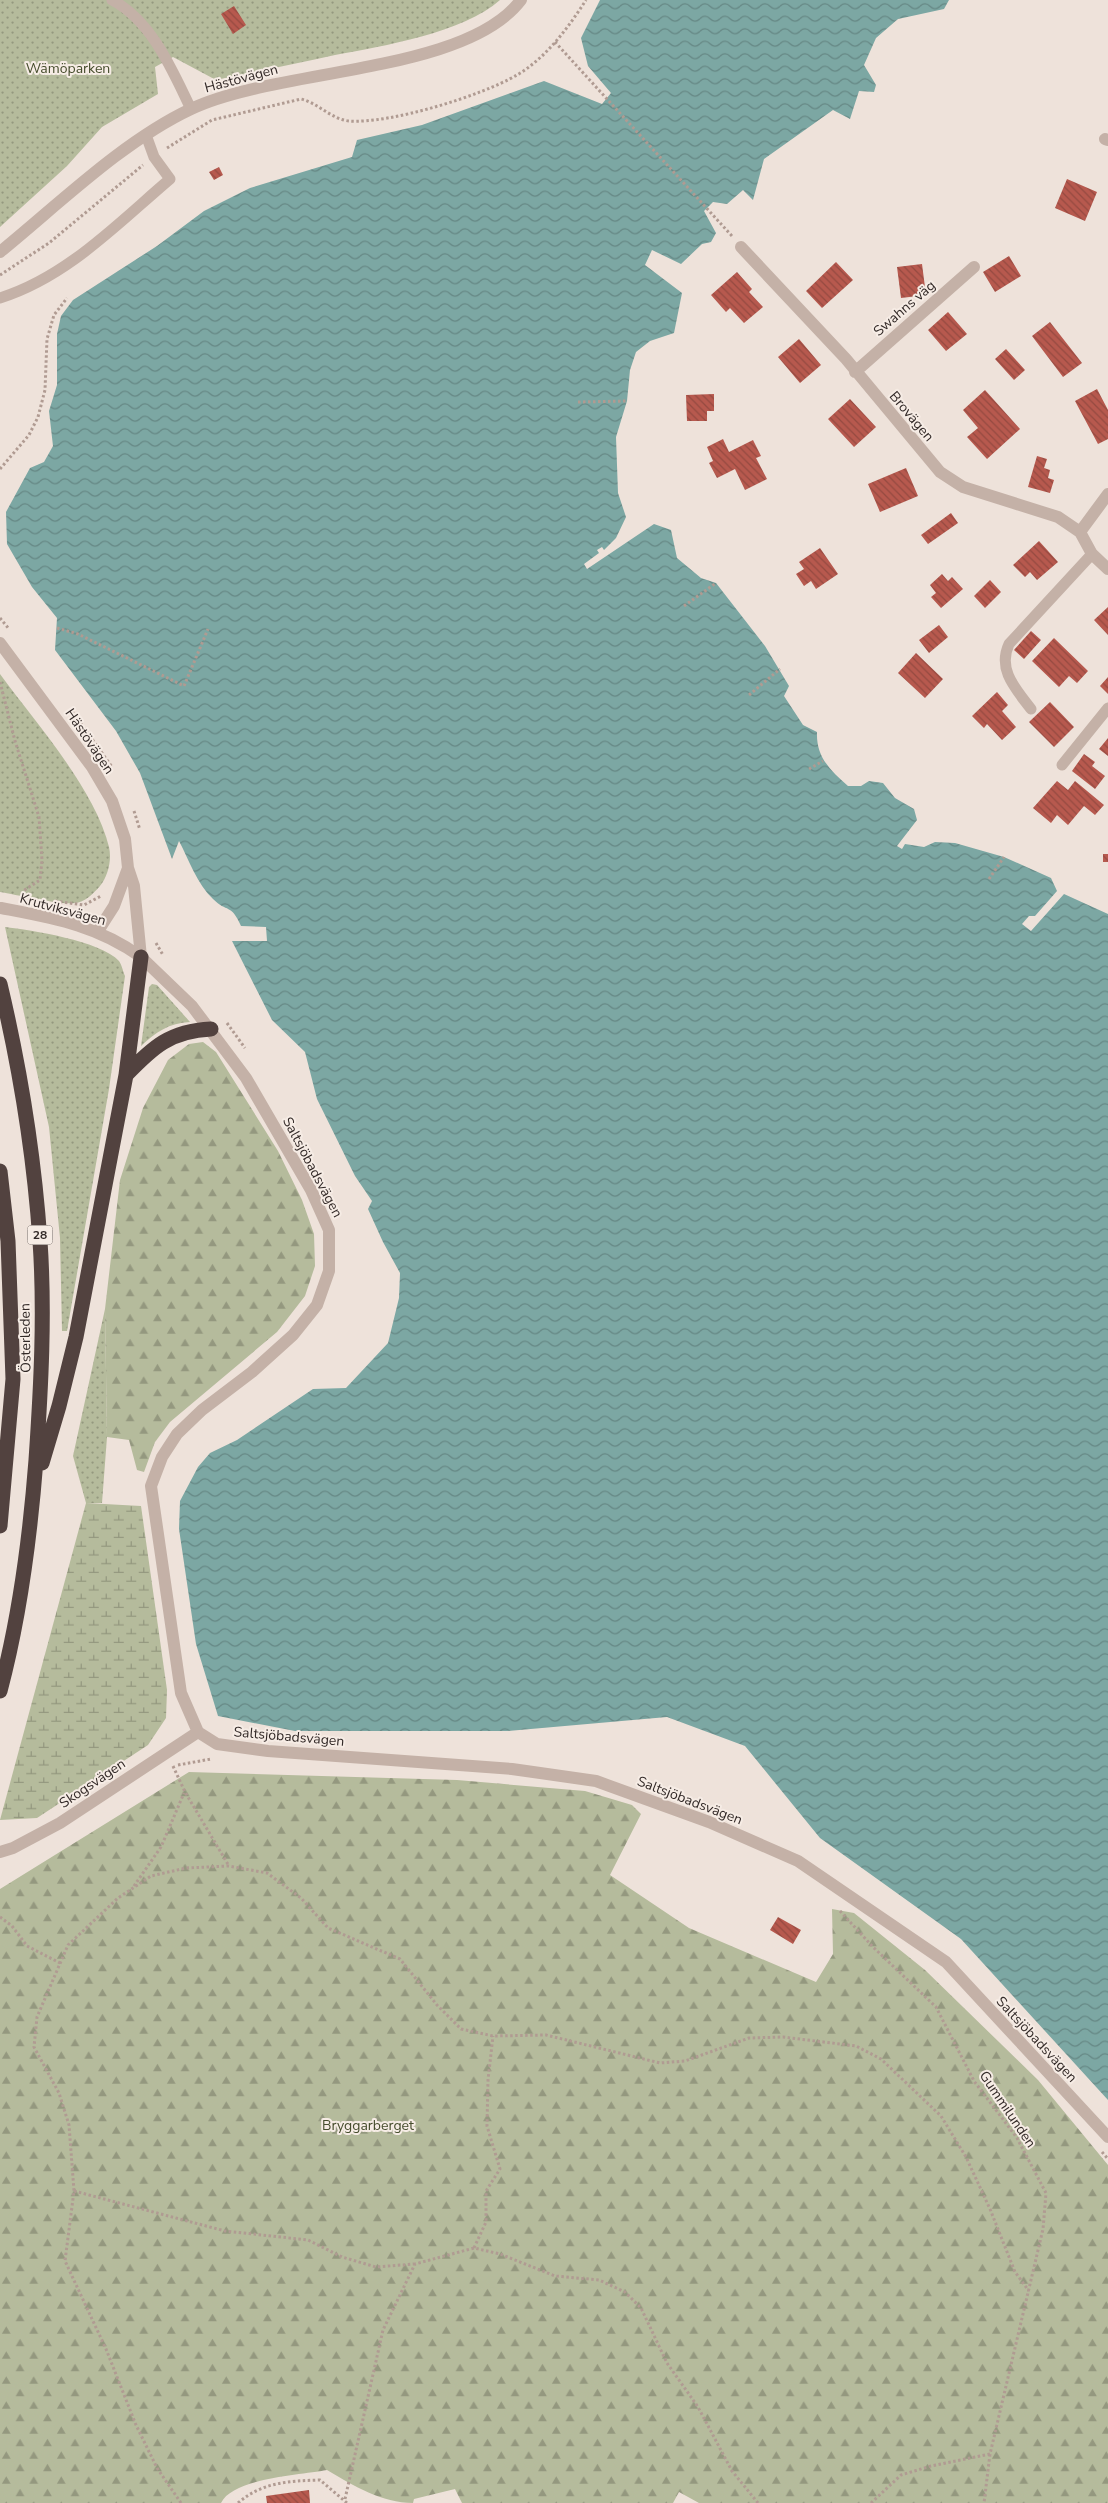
<svg xmlns="http://www.w3.org/2000/svg" width="1108" height="2503" font-family="'Nunito Sans',sans-serif">
  <style>
    .grass { fill: url(#grass-dots) }
    .forest { fill: url(#forest-firs) }
    .wetland { fill: url(#wetland-marsh) }
    .water { fill: url(#water-waves) }
    .building { fill: url(#building-back-hatch) }
    .lines { fill: none; stroke-linecap: round; stroke-linejoin: round }
    .path { stroke: #b09b92; stroke-width: 3; stroke-dasharray: 2.5 2.5; stroke-linecap: butt }
    .service { stroke: #c4b1a7; stroke-width: 11 }
    .minor { stroke: #c4b1a7; stroke-width: 12 }
    .tertiary { stroke: #c4b1a7; stroke-width: 12 }
    .motorway { stroke: #52423f; stroke-width: 15 }
    .labels { text-anchor: middle; stroke-width: 4; stroke-linejoin: round; paint-order: stroke }
    .shield { fill: #f6ece5; stroke: #6d6460; stroke-width: 1 }
    .shield-label { font-size: 12px; font-weight: bold; fill: #322927 }
    .park-label { font-size: 14px; fill: #464d2d; stroke: #f6ece5 }
    .street-label { font-size: 14px; fill: #322927; stroke: #f6ece5 }
  </style>
  <defs>
    <pattern id="grass-dots" width="8" height="8" patternUnits="userSpaceOnUse" patternTransform="scale(1.25)"><rect width="8" height="8" fill="#b5bb9c"/><path d="M2 2h.1M6 6h.1" fill="none" stroke="#94987f" stroke-width="1.8" stroke-linecap="round"/></pattern>
    <pattern id="forest-firs" width="22" height="20" patternUnits="userSpaceOnUse" patternTransform="scale(1.25)"><rect width="22" height="20" fill="#b5bb9c"/><path d="M5 1l3.5 6h-7zM16 11l3.5 6h-7z" fill="#94987f"/></pattern>
    <pattern id="wetland-marsh" width="20" height="14" patternUnits="userSpaceOnUse" patternTransform="scale(1.25)"><rect width="20" height="14" fill="#b5bb9c"/><path d="M1 5h8M5 5V1M11 12h8M15 12V8" fill="none" stroke="#94987f"/></pattern>
    <pattern id="water-waves" width="16" height="10" patternUnits="userSpaceOnUse" patternTransform="scale(1.25)"><rect width="16" height="10" fill="#7ca7a3"/><path d="M0 5q4-4 8 0t8 0" fill="none" stroke="#668885"/></pattern>
    <pattern id="building-back-hatch" width="6" height="6" patternUnits="userSpaceOnUse" patternTransform="scale(1.25)"><rect width="6" height="6" fill="#b7594e"/><path d="M-1 5l2 2M0 0l6 6M5-1l2 2" fill="none" stroke="#954a41"/></pattern>
  </defs>
  <rect width="100%" height="100%" fill="#eee2da"/>
  <path class="grass" d="M0,0H500C463,33 383,46 335,55C295,64 255,72 216,80L173,57L155,67L158,94L102,127L67,166L0,227Z
    M0,674C35,722 95,789 109,847C112,860 108,876 100,886C94,893 84,903 75,903C60,905 18,895 0,892Z
    M5,927C31,930 101,941 119,961C122,965 123,972 125,976L109,1089L67,1331H62L60,1238L49,1127Z
    M152,984L157,985L190,1022C169,1023 156,1032 141,1046L149,987Z
    M105,1309L107,1437L102,1503H86L73,1456Z"/>
  <path class="forest" d="M203,1042L216,1052L278,1151L302,1200L314,1234L315,1266L305,1296L277,1332L170,1422L155,1442L144,1472L137,1470L129,1440L107,1437L105,1309L120,1180L143,1108L168,1060L189,1044Z
    M189,1772L457,1780L585,1791L632,1805L641,1814L610,1875L689,1928L816,1982L833,1954L832,1909L854,1913L925,1970L1038,2080L1108,2165V2503H699L679,2492L673,2503H462L455,2489L414,2499L413,2503C382,2503 354,2486 327,2470C301,2475 233,2478 221,2503H0V1889Z"/>
  <path class="wetland" d="M86,1503L141,1506L167,1690L166,1718L148,1745L37,1818L0,1820Z"/>
  <path class="water" d="M600,0H949L944,9L898,19L876,38L864,65L876,85L874,92L859,91L850,119L833,110L764,159L753,200L743,190L727,204L713,202L704,211L716,233L711,242L702,244L681,264L652,250L645,265L682,293L674,333L650,341L636,352L630,370L627,401L616,437L618,493L626,517L616,538L604,550L602,547L597,550L599,553L584,564L587,569L654,524L671,530L677,558L701,578L716,583L765,646L789,686L784,696L803,725L817,732C816,757 830,770 848,786H861L869,781L883,783L895,798L914,809L917,820L897,846L902,849L905,844L924,847L935,842L955,843L1004,857L1051,878L1057,891L1035,916H1029L1022,924L1031,931L1064,894L1108,914V2100L961,1939L820,1838L745,1746L667,1717L507,1731H295L218,1716L196,1644L179,1529L180,1501L198,1467L210,1453L237,1440L313,1389L346,1388L388,1343L399,1298L400,1273L383,1242L368,1209L372,1201L355,1176L317,1099L305,1052L272,1020L232,941H267L266,927L241,926C231,903 227,913 213,899C197,884 189,860 179,841L172,859L140,773L116,731L55,650L57,618L32,587L7,544L6,512L30,468L44,462L53,446L49,411L57,385V334L61,316L73,300L157,246L204,211L250,188L352,157L357,140L422,125L544,81L602,104L611,93L588,66L581,38Z"/>
  <path class="building" d="M234,6L246,25L233,34L221,14Z
    M219,167L223,175L214,180L209,172Z
    M1067,179L1097,192L1085,221L1055,208Z
    M1009,256L1021,276L995,292L983,272Z
    M836,262L853,280L822,308L806,291Z
    M922,264L926,295L901,298L897,267Z
    M737,272L752,289L749,292L763,307L744,323L730,308L726,312L711,295Z
    M948,312L967,334L946,351L928,330Z
    M1050,322L1082,363L1063,377L1032,336Z
    M799,339L821,365L800,383L778,357Z
    M1006,349L1025,370L1014,380L995,359Z
    M1097,389L1108,410V439L1098,444L1075,401Z
    M985,390L1020,429L987,459L967,437L978,428L963,410Z
    M714,394V411H707V421H687L686,395Z
    M850,399L876,427L854,447L828,419Z
    M723,439L729,452L753,440L761,456L756,458L767,479L745,490L735,469L717,478L709,463L713,461L707,447Z
    M1037,456L1047,459L1044,468L1050,470L1048,478L1054,480L1050,493L1028,487Z
    M906,468L918,496L880,512L868,484Z
    M951,513L958,523L928,544L921,535Z
    M1039,541L1058,562L1037,580L1030,572L1025,577L1013,565Z
    M820,548L838,574L816,589L811,581L804,586L796,574L804,569L799,562Z
    M942,574L948,581L952,577L963,589L941,608L931,597L936,593L930,585Z
    M990,580L1001,592L985,608L974,596Z
    M1108,607V635L1094,620Z
    M939,625L948,637L929,653L919,640Z
    M1031,631L1041,640L1024,659L1014,650Z
    M1054,638L1088,671L1077,683L1069,676L1059,687L1032,661Z
    M916,653L943,679L925,698L898,673Z
    M1108,677V694L1100,686Z
    M997,692L1008,705L1002,711L1016,727L1002,740L987,724L984,728L972,716Z
    M1050,702L1074,727L1054,747L1029,722Z
    M1108,738V756L1099,749Z
    M1084,754L1095,762L1092,766L1105,776L1095,789L1072,771Z
    M1057,781L1068,790L1075,781L1104,805L1095,815L1084,806L1068,825L1057,815L1051,823L1033,808Z
    M1103,854H1108V862H1103Z
    M778,1917L801,1930L793,1944L770,1930Z
    M309,2490L310,2503H267L266,2496Z"/>
  <g class="lines">
    <path class="path" d="M555,42L732,236
      M167,148L212,120L301,99C318,103 331,119 349,121C390,124 481,96 517,75C546,58 568,28 586,0
      M0,275L49,243L143,165
      M578,402L627,401
      M0,469L29,435L38,417L45,390L47,339L54,315L67,298
      M684,606L716,583
      M0,618L9,629
      M57,628L78,634L184,686L208,629
      M0,682L15,741L39,817L42,860L40,880L23,891L22,897
      M749,695L780,669
      M72,711L112,767
      M809,769L823,761
      M134,811L140,830
      M989,879L1004,857
      M55,901L84,905L101,896
      M156,943L163,955
      M227,1023L245,1048
      M178,1765L211,1759
      M173,1766L185,1792L229,1866
      M134,1886L161,1847L184,1793
      M840,1911L873,1947L936,2007L974,2081L1017,2138L1046,2193L1043,2229L990,2454L984,2503
      M0,1917L12,1926L27,1946L60,1963
      M1102,2152L1108,2159
      M74,2191L225,2231L308,2240L342,2257L376,2267L414,2264
      M474,2248L486,2222V2191L500,2169L487,2126L488,2080L493,2036
      M345,2499L383,2330L415,2264L474,2248L500,2254L555,2276L599,2280L625,2292L641,2308L667,2363L698,2407L732,2471L758,2503
      M181,2503L157,2468L136,2425L106,2349L65,2261L74,2191L69,2125L59,2093L34,2047L37,2017L68,1945L118,1898L151,1876L186,1868L229,1866L267,1873L301,1898L328,1928L400,1959L437,2005L461,2029L493,2036L546,2035L660,2063L685,2061L749,2038L783,2037L856,2046L881,2059L941,2116L966,2157L990,2209L1015,2272L1029,2291
      M238,2503C262,2482 289,2481 320,2480L347,2503
      M871,2503L901,2475L931,2466L990,2454"/>
    <path class="service" d="M112,0C152,21 172,70 191,109
      M0,298C67,277 117,224 170,179L154,157L146,135
      M1031,709C1016,689 997,670 1009,644L1092,554
      M1062,765L1108,708"/>
    <path class="minor" d="M1105,139L1108,140
      M741,247L846,359L940,472L963,487L1058,517L1080,532L1092,554L1108,569
      M855,372L974,267
      M1080,532L1108,494
      M141,957L192,1006L246,1078L311,1190L329,1230V1271L317,1305L293,1335L252,1372L202,1410L177,1434L162,1457L151,1486L181,1693L198,1732L217,1744L268,1751L512,1769L596,1781L709,1822L798,1861L946,1962L1108,2137
      M0,1852L13,1848L60,1823L198,1732"/>
    <path class="tertiary" d="M0,252C59,204 123,141 191,109C277,68 465,74 521,0
      M0,643L92,767L112,801L125,839L128,868L134,886L141,957
      M1,908C53,918 97,925 141,957
      M98,931L114,906L128,868"/>
    <path class="motorway" d="M0,984C20,1068 34,1155 40,1241C45,1314 41,1387 36,1460C30,1538 20,1616 0,1691
      M126,1075C153,1047 170,1031 211,1029
      M0,1171L8,1241L13,1379L0,1526
      M42,1463L59,1406L76,1337L126,1075L141,957"/>
  </g>
  <g class="labels">
    <rect class="shield" x="27.5" y="1225.5" width="25" height="19" rx="4"/>
    <g class="shield-label">
      <text x="40" y="1239">28</text>
    </g>
    <g class="park-label">
      <text x="68" y="73">Wämöparken</text>
      <text x="368" y="2130">Bryggarberget</text>
    </g>
    <g class="street-label">
      <text transform="translate(241 78) rotate(-15)" y="5">Hästövägen</text>
      <text transform="translate(904 308) rotate(-41)" y="5">Swahns väg</text>
      <text transform="translate(912 416) rotate(50)" y="5">Brovägen</text>
      <text transform="translate(90 741) rotate(56)" y="5">Hästövägen</text>
      <text transform="translate(63 909) rotate(15)" y="5">Krutviksvägen</text>
      <text transform="translate(313 1167) rotate(62)" y="5">Saltsjöbadsvägen</text>
      <text transform="translate(25 1338) rotate(-91)" y="5">Österleden</text>
      <text transform="translate(289 1736) rotate(5)" y="5">Saltsjöbadsvägen</text>
      <text transform="translate(92 1783) rotate(-34)" y="5">Skogsvägen</text>
      <text transform="translate(690 1800) rotate(21)" y="5">Saltsjöbadsvägen</text>
      <text transform="translate(1037 2039) rotate(47)" y="5">Saltsjöbadsvägen</text>
      <text transform="translate(1008 2109) rotate(56)" y="5">Gummilunden</text>
    </g>
  </g>
</svg>
